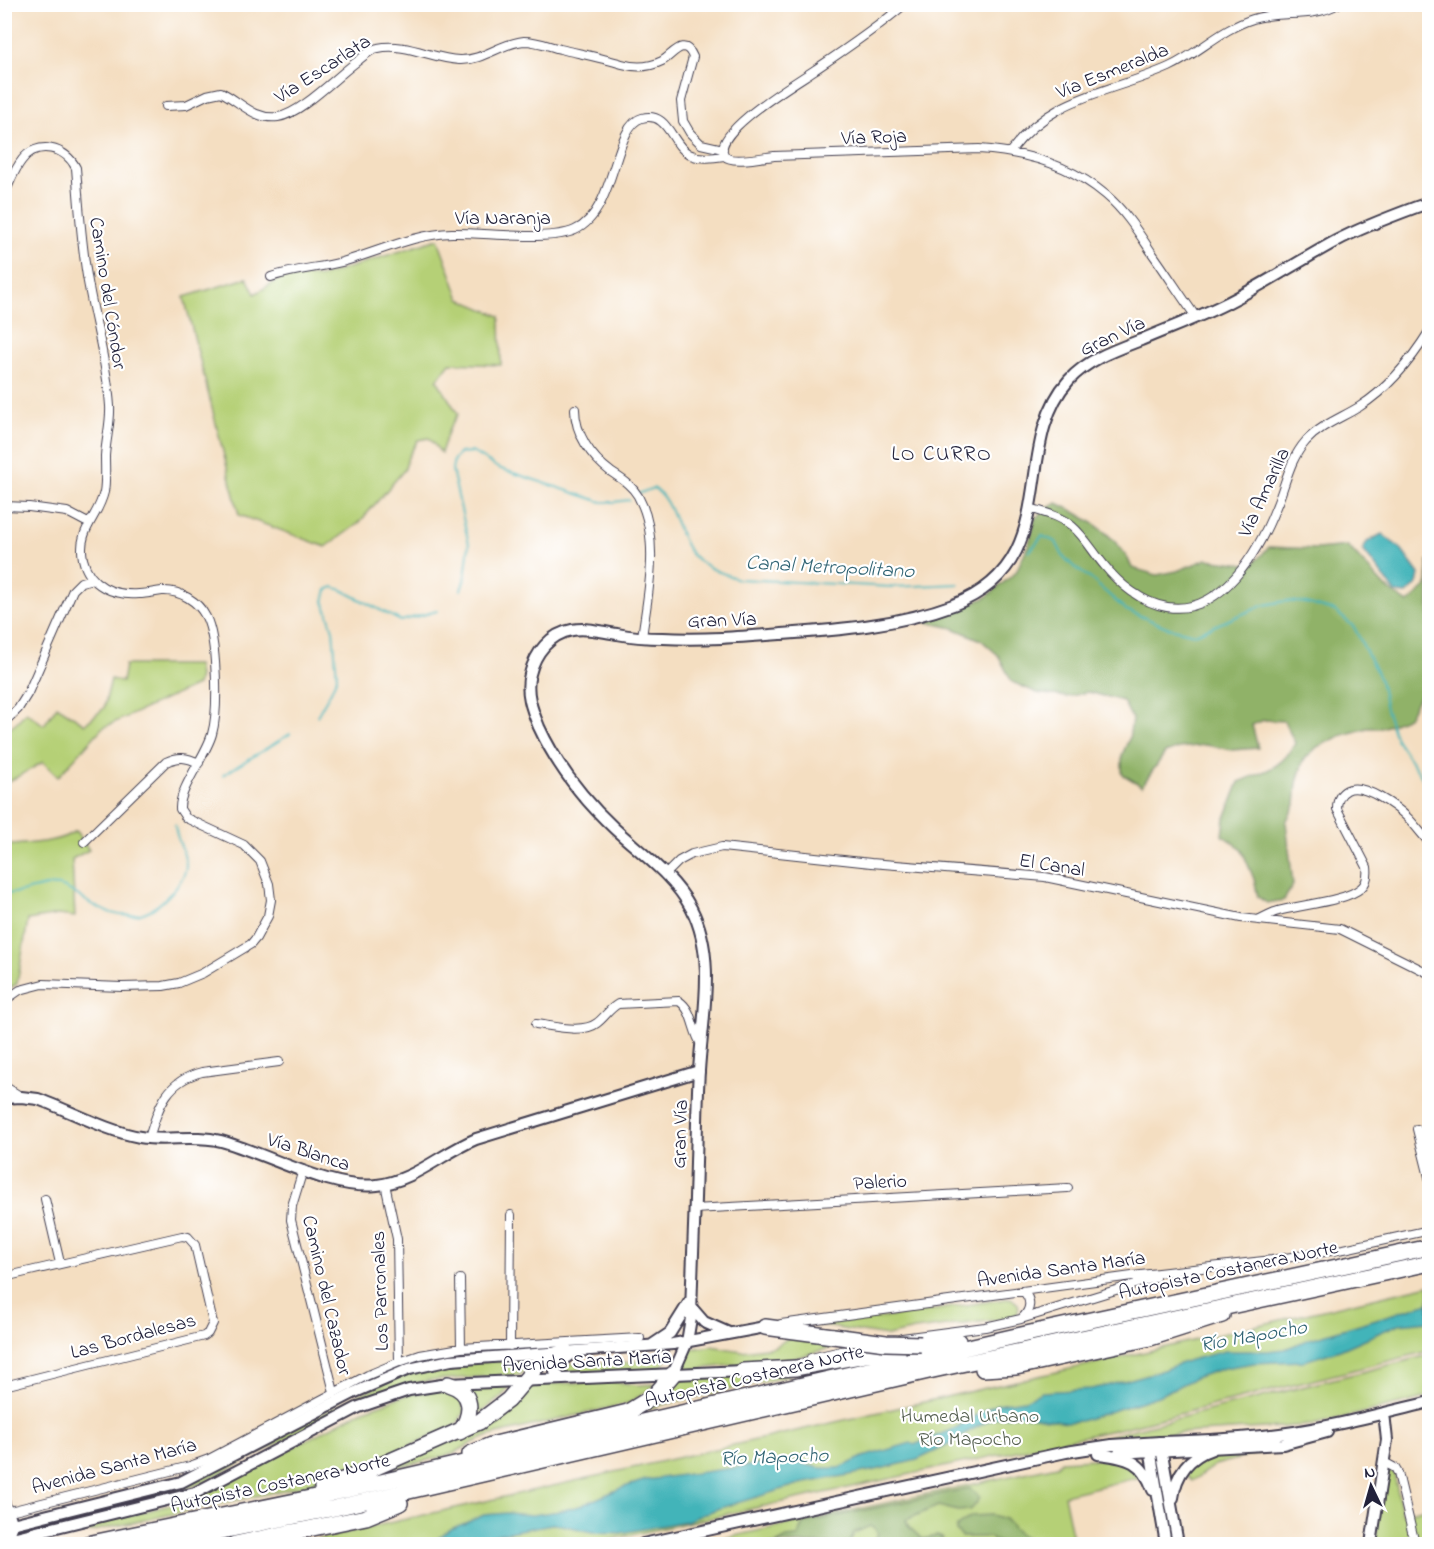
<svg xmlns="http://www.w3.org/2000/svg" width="1434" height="1549" font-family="'Indie Flower',sans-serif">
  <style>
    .green { fill: #b5d076; stroke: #6c7958; stroke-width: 1.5 }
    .forest { fill: #90b267; stroke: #596a51; stroke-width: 1.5 }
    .water { fill: #43b4b9; stroke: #326b7a; stroke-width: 1.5 }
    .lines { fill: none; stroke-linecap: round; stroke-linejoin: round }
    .stream { stroke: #43b4b9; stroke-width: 2 }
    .minor-casing { stroke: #423e4f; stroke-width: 10 }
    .tertiary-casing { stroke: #423e4f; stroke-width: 14 }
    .secondary-casing { stroke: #423e4f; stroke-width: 14 }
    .motorway-casing { stroke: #423e4f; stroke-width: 18 }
    .minor { stroke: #fff; stroke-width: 8 }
    .tertiary { stroke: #fff; stroke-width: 10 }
    .secondary { stroke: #fff; stroke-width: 10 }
    .motorway { stroke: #fff; stroke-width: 15 }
    .motorway-bridge-casing { stroke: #423e4f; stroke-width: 18; stroke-linecap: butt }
    .motorway-bridge { stroke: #fff; stroke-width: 15 }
    .labels { text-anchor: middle; stroke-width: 4.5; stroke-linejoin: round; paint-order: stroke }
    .street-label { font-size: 20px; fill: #22223b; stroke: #fff }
    .park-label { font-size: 20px; fill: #555f50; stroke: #fff }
    .neighbourhood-label { font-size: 21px; letter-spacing: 1.5px; fill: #22223b; stroke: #fff }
    .water-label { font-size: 21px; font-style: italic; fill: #316474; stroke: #fff }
  </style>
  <rect width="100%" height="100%" fill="#fff"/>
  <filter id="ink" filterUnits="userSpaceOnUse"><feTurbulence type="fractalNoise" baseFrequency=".0167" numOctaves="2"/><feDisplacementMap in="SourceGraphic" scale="12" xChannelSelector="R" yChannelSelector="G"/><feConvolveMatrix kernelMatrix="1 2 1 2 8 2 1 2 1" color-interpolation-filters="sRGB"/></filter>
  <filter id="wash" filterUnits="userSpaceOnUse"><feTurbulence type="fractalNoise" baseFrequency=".008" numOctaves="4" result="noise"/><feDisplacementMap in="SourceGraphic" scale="24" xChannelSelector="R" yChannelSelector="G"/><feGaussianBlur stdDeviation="1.35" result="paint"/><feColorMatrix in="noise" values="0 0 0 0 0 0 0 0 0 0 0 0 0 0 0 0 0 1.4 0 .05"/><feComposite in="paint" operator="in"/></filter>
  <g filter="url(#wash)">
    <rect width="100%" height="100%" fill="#f4dec1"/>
    <path class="green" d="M438,239L460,299L500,316L501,365L450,363L437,380L458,414L449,429L441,453L429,438L418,440L408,457L405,469L359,523L326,547L239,515L184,297L247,278L255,294L282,277L296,275L320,277Z
      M125,665H197L199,676L197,685L102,728L58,777L43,762L5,784V731L18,721L26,712L44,725L57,706L85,724L104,708L111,679L122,682Z
      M76,831L89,850L72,859L75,917L58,915L28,920L17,984L5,991L4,846C27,843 56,844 76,831Z
      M1429,1285V1351L1127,1427L590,1544H296L1145,1352Z
      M1011,1298L1018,1304C1020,1310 1017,1315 1011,1318L915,1330L887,1336L812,1324L889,1317Z
      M804,1337L841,1345L795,1358L681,1371L691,1349L711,1346L742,1351L774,1347L788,1338Z
      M666,1355L669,1356L659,1371L561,1374L563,1364L632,1362Z
      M1429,1355V1397L1312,1425L1150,1435L1088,1441Z
      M537,1358L520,1375L431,1380L386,1390L356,1403L200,1484L138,1503L28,1529L27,1526L182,1487L356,1396L397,1377L441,1365Z
      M788,1373L789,1376L641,1410L676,1379Z
      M610,1381L638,1385L657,1384L629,1403L489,1436L472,1443L453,1454L379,1472L469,1432L528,1385Z
      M509,1386L510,1387L500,1398L475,1416L465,1388Z
      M444,1389L461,1398L464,1412L456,1426L326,1481L89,1532L85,1526L182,1502L212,1490L361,1411L409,1394Z
      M1290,1445L1215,1465L1192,1481L1184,1473L1206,1452Z
      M1094,1459C1112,1461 1129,1461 1140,1477L1064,1495L1074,1544H697L1057,1466L1061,1461Z
      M1389,1470L1394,1473L1402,1514L1429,1507V1544H1375L1387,1471Z"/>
    <path class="forest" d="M1057,503C1085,516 1121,538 1132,568L1157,575L1177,571L1207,559L1252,565L1269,547L1317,549L1348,546L1385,587L1408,603L1427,586L1428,561L1429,560V679L1408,717L1382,728H1367L1340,736L1317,747L1303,761L1297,783L1295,805L1286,822L1293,885L1284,900L1267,903L1258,897L1254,879L1241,848L1223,836L1225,818L1239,782C1264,771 1282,769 1295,743L1284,721L1264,720L1252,725L1258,748L1232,750L1206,745L1179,748L1165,753L1142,786L1122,774V755L1129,739L1132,719L1123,701L1088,692L1067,697L1037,693L1012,682L998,655L981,640L953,628L922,621L985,598L1016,572L1029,543L1035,519L1047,508Z
      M969,1488L976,1493L980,1498L975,1505L969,1510L958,1511L938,1506L906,1520L909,1527L922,1539L937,1536L942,1538V1544H873L878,1533L875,1528L870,1526L854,1533L849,1544H776L787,1538L798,1537L804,1523Z
      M992,1515L1005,1519L1020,1535L1036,1544H1000L989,1537H962L956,1531L957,1526L972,1516Z"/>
    <path class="water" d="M1382,534L1400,548L1419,574L1417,584L1407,594L1396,593L1363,550L1367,542Z
      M1429,1303V1321L1399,1324L1340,1350L1304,1361L1254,1363L1224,1368L1195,1378L1158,1396L1081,1421L1067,1422L1022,1415L994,1418L966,1433L955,1442L917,1460L876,1470L800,1484L717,1509L687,1521L621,1533L592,1532L562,1525L552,1524L498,1534L469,1544H430L451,1529L484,1515L507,1513L532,1515L560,1511L580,1506L621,1488L646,1480L782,1461H791L820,1468H840L863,1457L911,1443L914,1445L956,1428L981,1412L997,1404L1025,1400L1042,1392L1091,1389L1106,1386L1163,1370L1190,1360L1225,1351H1267L1285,1349L1310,1339Z"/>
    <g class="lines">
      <path class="stream" d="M638,494L653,488C672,497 677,537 692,555C704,567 722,573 738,579L892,587L959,584
        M1029,552L1042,536L1056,542L1063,556L1073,566L1091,579L1126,610L1169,628L1195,634L1264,605L1286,601L1306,603L1335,611L1354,627L1380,680L1386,709L1396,739L1430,789
        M461,590L465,578L469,544L452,470L454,459L460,453L472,452L498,468L602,502H614L629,500
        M317,716L331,691L337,677L333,630L324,601L327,590L333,587L342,590L401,621L437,611
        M223,775L290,734
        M4,893C23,896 39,883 59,886C71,889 81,898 91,904C119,920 144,921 167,897C174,890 186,876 186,865C186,853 176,840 175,825"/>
    </g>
  </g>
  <g filter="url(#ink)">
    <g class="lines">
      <defs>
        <path id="minor" d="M905,4C877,28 846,49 816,69C802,79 707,134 725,156C731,164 764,157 774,156L979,149C1024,152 1071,165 1106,195C1125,211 1138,232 1152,253C1167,274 1181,296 1196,317
          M166,106L186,105L207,95L221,92C241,102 254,120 278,117C301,114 339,74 359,60C365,55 371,49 378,48C405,42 433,59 459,60C483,61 501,43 524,41C536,41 549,46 560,49C581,54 602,58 622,64C636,68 648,68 662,61C672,56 684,35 693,57L681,101L683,121L690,133L701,144L723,149
          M1010,152C1054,94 1108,94 1169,67C1199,53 1221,29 1253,19C1282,10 1312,19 1338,4
          M4,194C10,183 14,170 22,160C37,140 66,147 76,168C79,204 81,240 87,276C94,319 107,362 110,406C111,422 106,439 105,456C105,468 106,480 104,492C98,518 77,530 83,559C89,586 114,596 139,594C147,594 154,592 162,591C180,590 198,601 206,617C217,639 219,710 212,734C206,756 179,788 180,809L186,818L244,845L260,861L269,884L271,900L268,916L256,938L251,944L203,973L179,983L163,986L122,987L43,984L20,990L4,1001
          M271,277C294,269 319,268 342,262C379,252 413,234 452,233C483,232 549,242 575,230C617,211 613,125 642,118C669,111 671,145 689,154C700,160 713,157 725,156
          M575,409C575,434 591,457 611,472C621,479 631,484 638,496C661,538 648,593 642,637
          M4,506L29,507L67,512L88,523
          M1030,508C1045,513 1060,516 1072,526C1085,537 1093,552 1104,565C1119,584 1142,603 1167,607C1222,616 1259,550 1276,507C1286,484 1289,460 1306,441C1321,425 1341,418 1359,407C1389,388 1412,359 1430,330
          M4,722L18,709L28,693L73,590L81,582L93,579
          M84,842L166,762C179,756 186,757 199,763
          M665,875L679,861L692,854L722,847L871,863L1045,877L1241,918L1340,929L1430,974
          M1258,920C1264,917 1270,914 1275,912C1296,905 1345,902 1361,888C1367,883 1368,875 1367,867L1337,809C1337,801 1339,794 1347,790C1363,782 1397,807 1408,818C1416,826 1422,835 1430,843
          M536,1024C553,1026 583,1034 597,1023C605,1017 609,1009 618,1004L679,1001C693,1010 692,1030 701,1044
          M4,1086L20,1096
          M1417,1129L1430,1181
          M149,1138C159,1106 166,1081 202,1072L279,1062
          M303,1170L292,1206L291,1220L334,1392
          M385,1184L397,1239L399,1362
          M45,1199L60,1263
          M694,1209L1068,1188
          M4,1277L182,1236L188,1237L195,1245L213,1323L208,1333L204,1336L4,1386
          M460,1279L461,1348
          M1022,1318C1031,1310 1032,1300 1023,1291
          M781,1324L1132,1276L1272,1260L1344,1249L1430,1230
          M902,1338L985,1327L1021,1319L1155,1278
          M510,1346L511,1215
          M811,1358L867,1345
          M1384,1462L1395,1468L1398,1473L1415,1544
          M4,1497L8,1511
          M6,1512L190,1466L209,1459L368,1375L399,1362L420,1355L461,1348L640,1338"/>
        <path id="tertiary" d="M4,1098L21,1097L38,1099C68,1110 109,1132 140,1137C167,1142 193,1134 221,1141C266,1153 332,1191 377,1185C414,1181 442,1153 476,1139L699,1071
          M1160,1442C1200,1441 1241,1439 1280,1434C1331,1427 1380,1414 1430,1402
          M1155,1451L1283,1444L1327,1432
          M1371,1544L1387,1440L1384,1413"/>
        <path id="secondary" d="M691,1307L704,1322L729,1333
          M652,1345L670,1333L690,1301
          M673,1374L687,1342L691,1318C692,1266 695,1214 696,1162C697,1132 697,1101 699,1071C702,1018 717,957 691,908C674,876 641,853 615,829C584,800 557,766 539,727C532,710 525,692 530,674C535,653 550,634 572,630C588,627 602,632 617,634C632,637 648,638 663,638C703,640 742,637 782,634C839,630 899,625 953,605C1066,562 1009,447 1069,380C1088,359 1115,350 1141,340C1169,328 1197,318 1225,304C1263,285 1299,261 1336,241C1366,225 1398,214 1430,202
          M561,1379L555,1372L556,1365L571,1354
          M1149,1443L1166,1544
          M1119,1453L1151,1451
          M1098,1454C1127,1458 1142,1459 1153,1490
          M1173,1498C1176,1474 1188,1457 1212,1449
          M8,1511L13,1525L11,1530
          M4,1526L181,1482L353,1393L409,1369L451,1360L673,1344L765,1327
          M4,1540L195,1493L359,1407L409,1390L448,1384L743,1371
          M643,1544L1066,1452L1112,1445L1160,1442L1178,1544"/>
        <path id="motorway" d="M765,1327L833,1336
          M921,1344L958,1341
          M983,1369L1016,1367L1150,1338L1222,1315
          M743,1371L796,1368L877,1353H898
          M448,1384C474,1392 473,1413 460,1432
          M470,1454L491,1445L628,1412L654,1396L673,1374
          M322,1487L363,1473L479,1422L508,1400L537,1366L549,1358L565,1351
          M87,1544L320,1496L1012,1337L1430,1247
          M158,1544L335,1508L933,1370L1430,1263
          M235,1544L366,1517L400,1503"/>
      </defs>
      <use href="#minor" class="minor-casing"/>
      <use href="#tertiary" class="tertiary-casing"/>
      <use href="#secondary" class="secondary-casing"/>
      <use href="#motorway" class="motorway-casing"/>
      <use href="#minor" class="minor"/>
      <use href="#tertiary" class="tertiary"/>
      <use href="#secondary" class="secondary"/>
      <use href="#motorway" class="motorway"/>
      <defs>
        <path id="motorway-bridge" d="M833,1336L886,1343L921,1344"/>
      </defs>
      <use href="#motorway-bridge" class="motorway-bridge-casing"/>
      <use href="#motorway-bridge" class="motorway-bridge"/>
    </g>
  </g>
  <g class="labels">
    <g class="street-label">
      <text transform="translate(322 68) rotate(-33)" y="7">Vía Escarlata</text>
      <text transform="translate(1112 70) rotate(-22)" y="7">Vía Esmeralda</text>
      <text transform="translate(874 136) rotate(-2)" y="7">Vía Roja</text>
      <text x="503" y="224">Vía Naranja</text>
      <text transform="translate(109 293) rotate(81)" y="7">Camino del Cóndor</text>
      <text transform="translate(1112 335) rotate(-25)" y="7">Gran Vía</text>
      <text transform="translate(1263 492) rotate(-65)" y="7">Vía Amarilla</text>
      <text transform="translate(722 619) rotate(-2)" y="7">Gran Vía</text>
      <text transform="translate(1052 864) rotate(9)" y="7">El Canal</text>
      <text transform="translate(679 1134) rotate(-88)" y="7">Gran Vía</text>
      <text transform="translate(309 1151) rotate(18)" y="7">Vía Blanca</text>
      <text transform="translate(880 1181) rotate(-3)" y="7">Palerio</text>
      <text transform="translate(1061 1268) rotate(-8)" y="7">Avenida Santa María</text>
      <text transform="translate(1228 1269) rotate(-12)" y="7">Autopista Costanera Norte</text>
      <text transform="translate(379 1291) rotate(-92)" y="7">Los Parronales</text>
      <text transform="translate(328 1295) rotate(77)" y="7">Camino del Cazador</text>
      <text transform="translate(133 1335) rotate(-15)" y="7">Las Bordalesas</text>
      <text transform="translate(587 1360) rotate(-3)" y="7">Avenida Santa María</text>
      <text transform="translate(754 1375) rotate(-13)" y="7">Autopista Costanera Norte</text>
      <text transform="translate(114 1465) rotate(-15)" y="7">Avenida Santa María</text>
      <text transform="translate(280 1482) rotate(-12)" y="7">Autopista Costanera Norte</text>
    </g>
    <g class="park-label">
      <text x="970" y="1422">Humedal Urbano<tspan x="970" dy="23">Río Mapocho</tspan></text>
    </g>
    <g class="neighbourhood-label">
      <text x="942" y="460">LO CURRO</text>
    </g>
    <g class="water-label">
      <text transform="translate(830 566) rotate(3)" y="7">Canal Metropolitano</text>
      <text transform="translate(1253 1335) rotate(-10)" y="7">Río Mapocho</text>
      <text transform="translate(774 1456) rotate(-2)" y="7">Río Mapocho</text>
    </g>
  </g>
  <rect width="1434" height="1549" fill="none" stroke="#fff" stroke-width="24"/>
  <g transform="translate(1371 1486) rotate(355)" stroke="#ffffff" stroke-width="4.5" paint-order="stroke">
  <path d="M0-4.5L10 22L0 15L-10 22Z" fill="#22223b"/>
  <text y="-9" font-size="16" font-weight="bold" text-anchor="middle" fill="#22223b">N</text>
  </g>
</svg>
